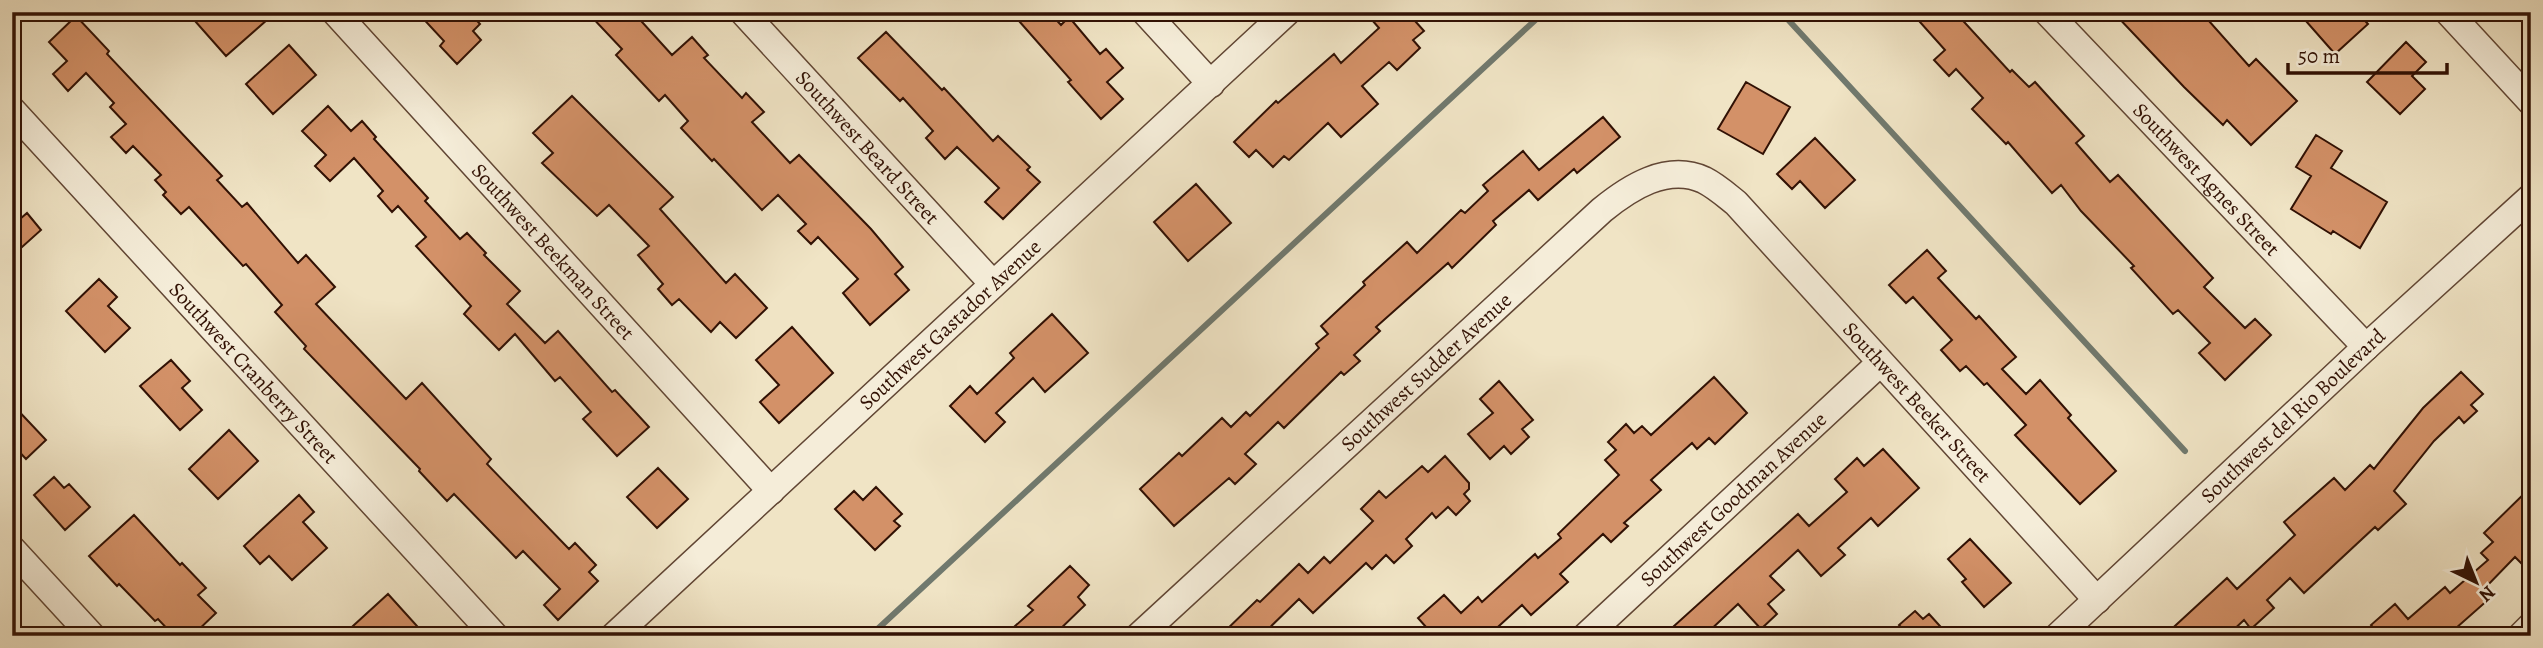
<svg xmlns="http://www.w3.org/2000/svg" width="2543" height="648" font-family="Alegreya,serif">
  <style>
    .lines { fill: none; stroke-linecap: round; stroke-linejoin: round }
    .stream { stroke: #70796e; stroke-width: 6 }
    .building { fill: #d39168; stroke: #311104; stroke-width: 2 }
    .minor-casing { stroke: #614634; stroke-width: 29 }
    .minor { stroke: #f5edd9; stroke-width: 26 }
    .labels { text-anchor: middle; stroke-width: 7; stroke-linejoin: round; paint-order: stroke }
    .street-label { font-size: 21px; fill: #311104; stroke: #f5edd9 }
  </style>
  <rect width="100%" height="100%" fill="#f0e4c5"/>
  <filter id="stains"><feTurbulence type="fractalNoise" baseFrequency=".00286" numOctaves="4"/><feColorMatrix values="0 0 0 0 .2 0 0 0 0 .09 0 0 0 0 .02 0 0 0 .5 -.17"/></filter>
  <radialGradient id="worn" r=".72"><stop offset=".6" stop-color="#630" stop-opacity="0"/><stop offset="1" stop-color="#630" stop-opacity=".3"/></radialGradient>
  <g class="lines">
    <path class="stream" d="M1781,12L2185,451
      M870,636L1544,12"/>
  </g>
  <path class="building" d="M187,12H276L226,56Z
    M417,12H469L480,24L473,31L481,40L457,64L440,46L444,41Z
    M587,12H633L672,55L692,37L708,55L704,58L742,98L746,93L764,112L752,122L790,163L799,155L871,229L903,267L895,274L909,290L870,325L843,293L858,279L818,237L811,244L798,231L806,224L778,195L762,210L714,159L712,161L681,128L688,121L665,95L659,101L616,55L622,49Z
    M1029,12H1049L1061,25L1069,17L1100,54L1106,49L1123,68L1107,82L1123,99L1101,119L1068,82L1071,80L1019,21Z
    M1365,12H1407L1424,31L1413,40L1420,48L1397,70L1389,62L1362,86L1378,104L1341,137L1328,123L1289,160L1284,156L1273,167L1256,150L1249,157L1234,142L1276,101L1278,103L1334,54L1341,63L1379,28Z
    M1911,12H1955L2010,72L2012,70L2029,87L2035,82L2084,136L2076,143L2110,182L2118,175L2213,278L2204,287L2245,328L2255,319L2271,335L2225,380L2199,353L2210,343L2178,310L2173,314L2131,268L2134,266L2081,211L2061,185L2052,193L2008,142L2006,144L1972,109L1983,98L1956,69L1949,76L1934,60L1945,50Z
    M2113,12H2201L2249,66L2256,59L2297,101L2251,145L2227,120L2223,125L2184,87Z
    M2298,12H2357L2368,24L2335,54Z
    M76,16L109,51L107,54L222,176L217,180L242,207L247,203L298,263L306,255L335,287L316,304L406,399L422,383L491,459L487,464L569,549L575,543L596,565L589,572L598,581L558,620L544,605L560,589L523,551L516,558L454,494L447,501L419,471L420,469L304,349L306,346L275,312L282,305L246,264L243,266L189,207L181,214L163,195L166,192L155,180L161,175L133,146L126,153L111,137L126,124L110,107L114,103L86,73L68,91L53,74L67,61L49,42Z
    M886,32L942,90L944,88L993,141L998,136L1030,167L1027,170L1040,182L1003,219L985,202L999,188L957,147L945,159L926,138L933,131L903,98L900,101L858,58Z
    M2406,42L2426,62L2412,76L2425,89L2400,114L2367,82Z
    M289,45L316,75L273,114L246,84Z
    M1746,82L1790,107L1763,154L1718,129Z
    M572,96L673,197L660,209L726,283L735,274L767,308L736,338L720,322L711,332L679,299L672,305L658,289L663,284L638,255L649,246L609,205L597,216L542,163L553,153L533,133Z
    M328,106L351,131L362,121L376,137L374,139L428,198L425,201L460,239L467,233L486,253L484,255L520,291L507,304L545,343L558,331L612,392L615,390L649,427L617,456L583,419L591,412L560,377L555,381L515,334L499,350L464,314L471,306L416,246L426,237L398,206L392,212L378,196L383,191L354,158L330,181L315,166L326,155L302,131Z
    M1603,117L1620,137L1577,173L1574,169L1538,200L1529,190L1493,221L1496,225L1452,268L1448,263L1376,327L1380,331L1354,355L1360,361L1344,375L1341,372L1284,428L1278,422L1245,454L1256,464L1235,484L1229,478L1174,526L1140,489L1179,453L1182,456L1222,418L1231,427L1246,412L1250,416L1319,348L1316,344L1328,334L1321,326L1365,285L1363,282L1407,242L1417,253L1461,210L1465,213L1488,191L1483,185L1523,151L1539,170Z
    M2316,135L2342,151L2331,168L2387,202L2360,248L2333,231L2331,234L2291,209L2311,176L2296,167Z
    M1815,138L1855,180L1825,208L1800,181L1792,189L1777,174Z
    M1196,184L1231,223L1188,261L1154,222Z
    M27,213L41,230L12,256V226Z
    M1927,250L1946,271L1938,278L1976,319L1979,316L2016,357L2002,369L2026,394L2040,380L2071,415L2068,418L2116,471L2080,504L2015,435L2026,425L1987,383L1984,385L1966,366L1960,371L1941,350L1952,340L1913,297L1906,303L1889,285Z
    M99,279L117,297L108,306L130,328L105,352L66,311Z
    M1052,314L1088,353L1045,392L1033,378L996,413L1005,422L985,442L950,406L970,386L977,394L1014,358L1010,353Z
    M792,327L833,373L779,423L760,402L779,385L756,360Z
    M171,360L190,381L182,388L202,410L180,430L140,386Z
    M2461,372L2483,394L2471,405L2477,411L2464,423L2459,417L2434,441L2394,491L2406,504L2378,530L2375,527L2304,593L2290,578L2267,600L2274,608L2251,629L2244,620L2227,636H2164L2227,578L2237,589L2295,535L2284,522L2334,478L2345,490L2370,465L2374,469L2423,408Z
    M1714,377L1747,413L1715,444L1709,438L1697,449L1692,443L1651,480L1661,490L1624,523L1628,526L1611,542L1603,534L1560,574L1568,582L1531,615L1522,605L1488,636H1434L1418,618L1444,595L1461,613L1478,597L1482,602L1535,554L1538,558L1561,538L1558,534L1619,475L1605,460L1616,450L1608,442L1626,424L1634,433L1642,426L1651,435Z
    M1499,381L1533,420L1522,429L1529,437L1511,454L1504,446L1490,459L1468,434L1493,413L1480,399Z
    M12,404L46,440L26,459L12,444Z
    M229,430L258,461L218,499L189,469Z
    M1883,449L1919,488L1878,526L1871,518L1838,548L1845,555L1821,576L1798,550L1770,576L1784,590L1768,604L1777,614L1761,629L1738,604L1704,636H1663L1798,514L1809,526L1847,492L1835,479L1857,458L1864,466Z
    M1445,456L1469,483V489L1464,494L1470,501L1456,515L1448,507L1436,518L1432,513L1406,539L1412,546L1394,563L1386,555L1372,569L1366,563L1313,613L1299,599L1261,636H1220L1257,600L1260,602L1299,564L1308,573L1324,557L1330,563L1373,521L1361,509L1379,491L1386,498L1422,466L1428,472Z
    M658,468L688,499L657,528L627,497Z
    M54,477L64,488L69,484L90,507L65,530L34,495Z
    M876,487L902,514L894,521L900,526L875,550L835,509L854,491L863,500Z
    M2531,487V556L2523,565L2515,557L2482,591L2489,599L2447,636H2380L2371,625L2395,604L2408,619L2445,587L2450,593L2488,560L2481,553L2493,542L2484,533Z
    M299,495L314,512L303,522L327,548L292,580L269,556L260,564L244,546Z
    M134,515L180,565L182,563L206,588L198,595L216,613L192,636H174L158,619L155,621L119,584L117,586L89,556Z
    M1970,539L2011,583L1984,607L1962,582L1966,579L1948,559Z
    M1070,566L1089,585L1078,597L1085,605L1053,636H1004L1033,610L1028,606Z
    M388,594L426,636H342Z
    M1915,611L1923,619L1929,614L1949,636H1906L1907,634L1899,625Z"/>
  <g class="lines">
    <defs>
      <g id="minor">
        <path id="s1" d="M335,12L771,491"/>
        <path id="s2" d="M743,12L993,284"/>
        <path d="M1145,12L1211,84"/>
        <path id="s3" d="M2047,12L2366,347"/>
        <path d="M2448,12L2531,102"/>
        <path id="s4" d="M12,110L495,636"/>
        <path d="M12,549L92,636"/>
        <path id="s5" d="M614,636L1287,12"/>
        <path id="s6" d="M1139,636L1602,210C1629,188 1667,163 1704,180C1716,186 1726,195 1736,203L2097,600"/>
        <path id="s7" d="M1586,636L1880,363"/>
        <path id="s8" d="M2058,636L2366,347L2531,197"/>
        <path d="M2521,636L2531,626"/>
      </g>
    </defs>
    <use href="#minor" class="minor-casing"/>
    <use href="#minor" class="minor"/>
  </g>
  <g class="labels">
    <g class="street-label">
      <text dy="7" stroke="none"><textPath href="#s2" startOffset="184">Southwest Beard Street</textPath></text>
      <text dy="7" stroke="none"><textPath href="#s3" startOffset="231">Southwest Agnes Street</textPath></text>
      <text dy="7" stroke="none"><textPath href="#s1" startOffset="324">Southwest Beekman Street</textPath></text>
      <text dy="7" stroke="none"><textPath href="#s5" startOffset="458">Southwest Gastador Avenue</textPath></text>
      <text dy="7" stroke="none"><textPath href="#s6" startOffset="390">Southwest Sudder Avenue</textPath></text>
      <text dy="7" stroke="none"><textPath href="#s4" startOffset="357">Southwest Cranberry Street</textPath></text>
      <text dy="7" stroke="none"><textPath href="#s6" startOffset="1050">Southwest Beeker Street</textPath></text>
      <text dy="7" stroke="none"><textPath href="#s8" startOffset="322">Southwest del Rio Boulevard</textPath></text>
      <text dy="7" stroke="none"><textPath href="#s7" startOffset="201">Southwest Goodman Avenue</textPath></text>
    </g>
  </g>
  <rect width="2543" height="648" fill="none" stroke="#f0e4c5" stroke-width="42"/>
  <rect x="14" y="14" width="2515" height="620" fill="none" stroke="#311104" stroke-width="3.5"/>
  <rect x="21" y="21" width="2501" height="606" fill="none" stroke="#311104" stroke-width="2"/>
  <g transform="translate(2476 582) rotate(137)" stroke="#f5edd9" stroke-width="5" paint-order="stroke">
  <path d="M0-5L12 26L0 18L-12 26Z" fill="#311104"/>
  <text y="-10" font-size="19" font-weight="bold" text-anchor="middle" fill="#311104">N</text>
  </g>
  <path d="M2288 63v10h159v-10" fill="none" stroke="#311104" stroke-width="3.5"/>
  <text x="2298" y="63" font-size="21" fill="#311104" stroke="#f5edd9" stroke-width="5" paint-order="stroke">50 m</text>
  <rect width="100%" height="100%" filter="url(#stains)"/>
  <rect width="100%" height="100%" fill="url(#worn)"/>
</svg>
